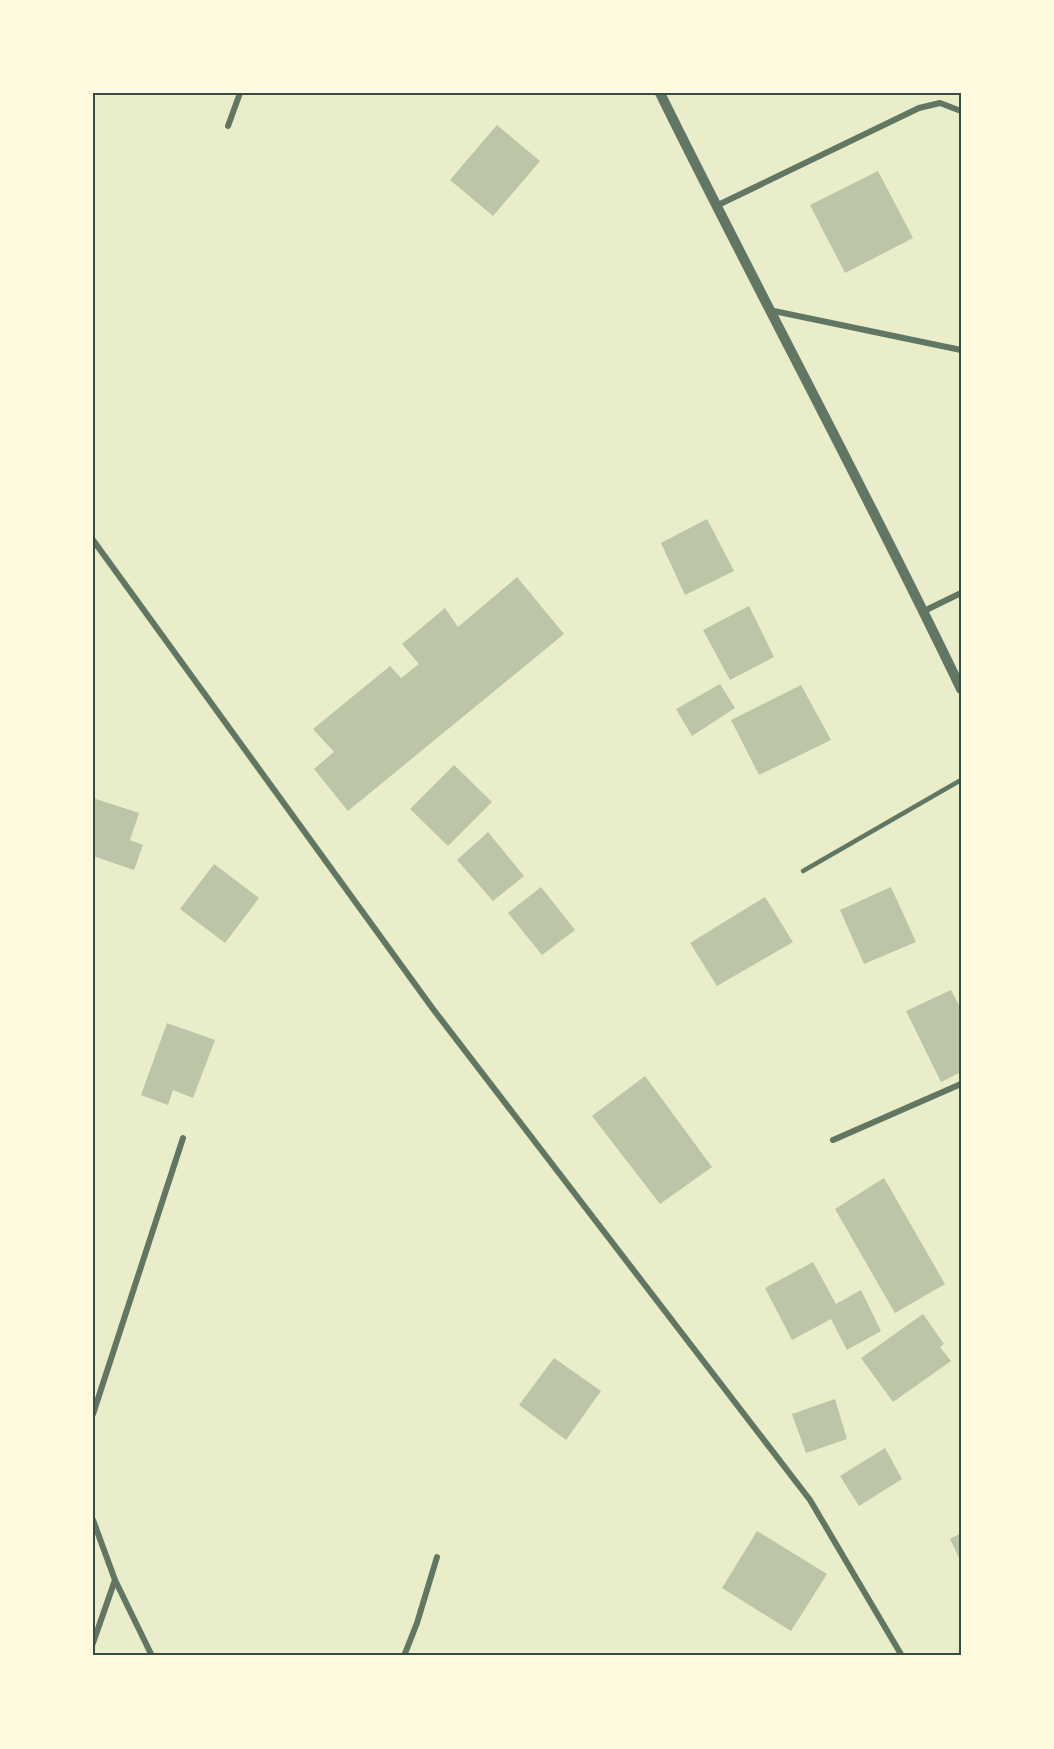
<svg xmlns="http://www.w3.org/2000/svg" width="1054" height="1749" font-family="Jost,sans-serif">
  <style>
    .building { fill: #bcc5a7 }
    .lines { fill: none; stroke-linecap: round; stroke-linejoin: round }
    .service { stroke: #617663; stroke-width: 4.5 }
    .minor { stroke: #617663; stroke-width: 6 }
    .tertiary { stroke: #617663; stroke-width: 10 }
    .neatline { fill: none; stroke: #344e41; stroke-width: 2 }
  </style>
  <rect width="100%" height="100%" fill="#e9edc9"/>
  <path class="building" d="M497,125L540,161L493,216L450,180Z
    M878,171L913,238L845,273L810,205Z
    M707,519L734,571L685,595L661,543Z
    M517,577L564,634L348,811L314,769L334,752L313,729L390,666L401,678L419,664L402,644L445,608L458,627Z
    M749,606L774,657L730,680L703,630Z
    M720,684L735,708L692,736L676,709Z
    M801,685L831,740L759,775L731,720Z
    M454,765L492,802L448,846L410,809Z
    M93,798L139,813L130,840L143,845L134,870L93,856Z
    M488,832L524,876L493,901L457,860Z
    M214,864L259,898L225,943L180,909Z
    M541,887L575,930L542,955L508,913Z
    M891,887L916,942L864,964L840,910Z
    M765,897L793,942L717,986L690,943Z
    M951,990L961,1009V1072L941,1082L906,1011Z
    M167,1023L215,1040L193,1098L173,1090L168,1105L141,1095Z
    M645,1076L712,1167L660,1204L592,1116Z
    M884,1178L945,1284L895,1313L835,1209Z
    M813,1262L836,1304L861,1290L881,1331L847,1350L831,1319L792,1340L765,1288Z
    M923,1314L944,1344L940,1347L951,1361L893,1402L861,1358Z
    M554,1358L601,1391L566,1440L519,1405Z
    M835,1399L847,1439L806,1453L792,1414Z
    M885,1448L902,1479L859,1506L840,1476Z
    M757,1531L827,1574L791,1631L722,1588Z
    M961,1533V1562L950,1539Z"/>
  <g class="lines">
    <path class="service" d="M803,871L961,780"/>
    <path class="minor" d="M228,126L240,93
      M716,206L919,108L940,103L961,111
      M769,310L961,350
      M93,540L433,1009L810,1500L902,1656
      M924,611L961,593
      M833,1140L961,1084
      M93,1414L183,1138
      M93,1520L115,1580L152,1656
      M93,1643L115,1580
      M404,1656L417,1623L437,1557"/>
    <path class="tertiary" d="M660,93C758,292 865,488 961,689"/>
  </g>
  <rect width="1054" height="1749" fill="none" stroke="#fefae0" stroke-width="189"/>
  <rect x="94" y="94" width="866" height="1560" class="neatline"/>
</svg>
